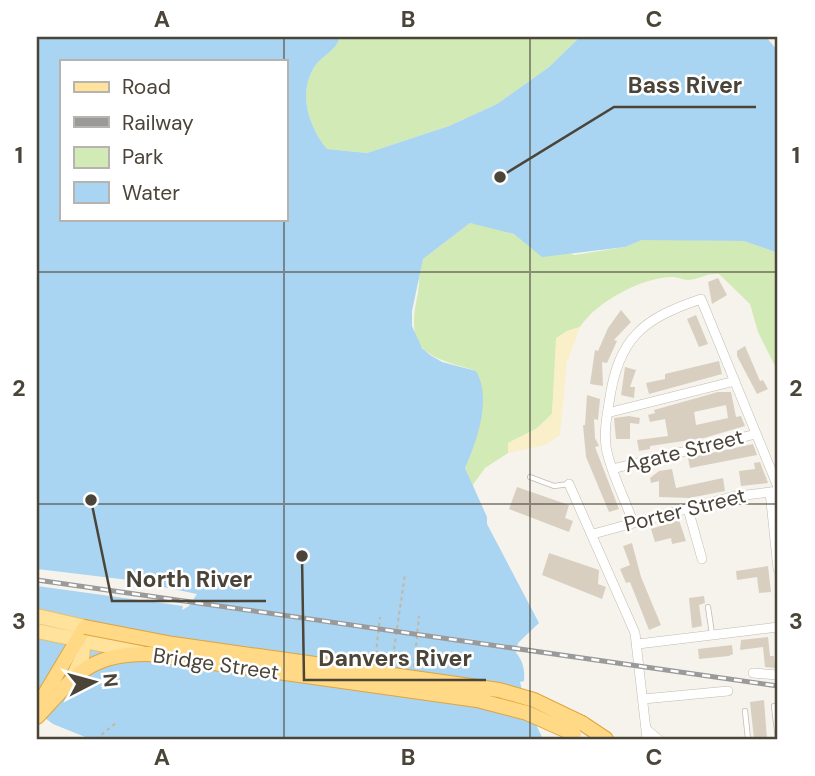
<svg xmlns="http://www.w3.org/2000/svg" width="815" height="776" font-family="'DM Sans',sans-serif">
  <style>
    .green { fill: #d2eab5 }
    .sand { fill: #f9efc9 }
    .water { fill: #a9d4f2; fill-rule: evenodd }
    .building { fill: #d8cfc1; fill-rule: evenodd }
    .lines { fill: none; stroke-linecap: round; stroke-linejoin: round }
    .service-casing { stroke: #c2bbae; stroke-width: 6 }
    .minor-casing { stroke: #c2bbae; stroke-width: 10 }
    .primary-casing { stroke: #e6c16a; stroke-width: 16 }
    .trunk-casing { stroke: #e0a43c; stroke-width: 16 }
    .path { stroke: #c4b79f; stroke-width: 2; stroke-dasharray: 3.5 3.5; stroke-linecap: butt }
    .service { stroke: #fff; stroke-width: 4.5 }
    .minor { stroke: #fff; stroke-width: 9 }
    .primary { stroke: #ffe39c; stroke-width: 14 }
    .trunk { stroke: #ffd985; stroke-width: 14 }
    .rail-casing { stroke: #9a9a9a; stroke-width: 5 }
    .rail { stroke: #fff; stroke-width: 2.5; stroke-dasharray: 8; stroke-linecap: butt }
    .trunk-bridge-casing { stroke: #e0a43c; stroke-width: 16; stroke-linecap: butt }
    .trunk-bridge { stroke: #ffd985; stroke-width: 14 }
    .grid { fill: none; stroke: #4b4439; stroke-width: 2; stroke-opacity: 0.55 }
    .labels { text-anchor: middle; stroke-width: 5; stroke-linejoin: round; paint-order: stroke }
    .street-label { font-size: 21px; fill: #4b4439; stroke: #fff }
    .leader { fill: none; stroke: #4b4439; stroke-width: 2.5 }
    .callout-dot { fill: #4b4439; stroke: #fff; stroke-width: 2.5 }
    .callout-label { font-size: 23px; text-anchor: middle; font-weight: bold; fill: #4b4439; stroke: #fff; stroke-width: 5; stroke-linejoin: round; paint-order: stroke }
    .neatline { fill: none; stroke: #4b4439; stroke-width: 2.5 }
    .grid-label { font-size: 23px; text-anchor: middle; font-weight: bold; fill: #4b4439 }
  </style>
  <rect width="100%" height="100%" fill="#f6f3ec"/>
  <path class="green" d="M340,37H580L549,67L497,104L449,126L367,153L327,149C309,127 297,93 315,66C323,55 336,51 340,37Z
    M470,223L490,226L575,255L625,247L642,240H685L744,241L778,253V372L758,332L750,304L719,274C704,273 701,279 688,280C682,280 679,277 673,277C642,277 596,302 580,327L567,331L557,338L552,414L536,429L508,443V453L485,468L472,486L465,468C479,437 484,404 476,371C430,357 405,354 417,298C420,285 418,272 423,259Z"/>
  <path class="sand" d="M580,327L567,362L560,435L545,445L508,453V443L536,429L552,414L556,338L567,331Z"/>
  <path class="water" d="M37,37H340C336,51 323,55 315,66C297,93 309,127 327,149L367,153L449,126L497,104L549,67L580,37H766L778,51V253L744,241L642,240L625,247L542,257L514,234L470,223L423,259L412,311V326L422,348L430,355L442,362L476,371C492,399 477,441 465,468L487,517V524L539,623L518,643L516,653C523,660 525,671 524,681L520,682L525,702L543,739H90L53,724L37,712V586L183,606L182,610L189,606L197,594L129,580L37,569ZM61,61H285V219H61Z"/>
  <path class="building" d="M718,278L727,295L712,304L708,282Z
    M621,310L631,322L614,340L617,341L607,363L602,362L603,386L590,384L595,350L598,351L608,328Z
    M696,315L708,344L699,347L687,319Z
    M745,346L760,381L763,380L768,389L757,394L737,356V351Z
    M719,361L722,374L649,394L646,383L665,379V374Z
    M625,367L636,370L630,387H635L634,398L621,395Z
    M718,392H731L736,417L741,416L745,426L704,438L650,446V449L639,451L637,440L668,436L665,419L650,422L648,415L655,413L654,410ZM726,405L728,418L696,425L694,412Z
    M587,395L600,399L598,420L594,419L595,438L599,446L595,447L619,509L609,512L586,457L583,425H585Z
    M629,416L640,418L639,424L630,423V439H616L614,418Z
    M753,444L757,455L690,468L688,458Z
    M760,462L768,483L741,486L739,471L755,469L754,463Z
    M672,469L676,488L723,478L725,491L689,498L659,497V481L651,483L650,478L659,471Z
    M517,487L569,505L565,518L573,521L569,532L509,509Z
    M679,520L686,541L672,544L671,538L655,542L651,529Z
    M632,543L641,577L661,625L649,630L630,582L626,583L620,569L630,565L623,546Z
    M549,553L599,570L598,584L606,587L602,599L542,575Z
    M768,566L771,592L759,593L757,577L737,580L736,571Z
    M704,596L705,603L699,605L702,626L692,628L689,598Z
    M768,637L770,656H774L775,668L765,667L763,647L740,650L741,640Z
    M732,645L733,654L729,656L699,659L698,649Z
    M764,700L767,739H754L750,702Z"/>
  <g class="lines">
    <defs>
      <path id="service" d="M530,477L554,486L569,484
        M708,607L712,634
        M774,706L778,739
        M745,711L748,739"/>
      <path id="minor" d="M607,413L735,381
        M612,469L756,434
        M569,484L635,633L647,739
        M770,492L778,569
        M688,509L702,559
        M633,522C625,500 614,478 608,456C603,439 606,420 609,403C618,338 642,319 701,299L778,487
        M593,534L731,497L778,491
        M638,644L778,627
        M753,673L778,675
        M643,699L728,691
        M646,729L658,739"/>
      <path id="primary" d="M37,616L85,627L82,658L74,675
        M37,631L142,653"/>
      <path id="trunk" d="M37,707L85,627
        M37,717C75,677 87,653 149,654
        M582,723L606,739"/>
    </defs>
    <use href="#service" class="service-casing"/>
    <use href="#minor" class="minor-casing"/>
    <use href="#primary" class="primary-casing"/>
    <use href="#trunk" class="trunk-casing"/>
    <path class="path" d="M393,656L405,574
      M375,661L380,617
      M414,667L419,616
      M96,739L116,723
      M540,739H541"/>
    <use href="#service" class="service"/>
    <use href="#minor" class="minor"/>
    <use href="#primary" class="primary"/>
    <use href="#trunk" class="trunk"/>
    <defs>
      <path id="rail" d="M37,580L778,686"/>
    </defs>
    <use href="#rail" class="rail-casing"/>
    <use href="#rail" class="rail"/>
    <defs>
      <path id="trunk-bridge" d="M85,627L173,644L499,690L534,700L582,723
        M149,654L477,700L527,713L574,734"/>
    </defs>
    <use href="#trunk-bridge" class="trunk-bridge-casing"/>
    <use href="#trunk-bridge" class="trunk-bridge"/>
  </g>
  <path class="grid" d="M284,37V61M530,37V739M284,219V739M37,272H778M37,504H778"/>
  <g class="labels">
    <g class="street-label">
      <text transform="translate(684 451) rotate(-14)" y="7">Agate Street</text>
      <text transform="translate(685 510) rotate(-14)" y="7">Porter Street</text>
      <text transform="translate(216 664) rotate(8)" y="7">Bridge Street</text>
    </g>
  </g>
  <path class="leader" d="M500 177L614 107H756M91 500L112 601H266M302 556L304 680H486"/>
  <g class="callout-dot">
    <circle cx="500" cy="177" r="7"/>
    <circle cx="91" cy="500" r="7"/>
    <circle cx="302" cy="556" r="7"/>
  </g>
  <g class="callout-label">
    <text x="685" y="93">Bass River</text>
    <text x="189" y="587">North River</text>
    <text x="395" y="666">Danvers River</text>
  </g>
  <rect width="815" height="776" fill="none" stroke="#ffffff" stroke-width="77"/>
  <rect x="60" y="60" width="228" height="161" fill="#ffffff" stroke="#b7b4b0" stroke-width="2"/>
  <rect x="74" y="82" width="35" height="10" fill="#ffe39c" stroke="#b7b4b0" stroke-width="2"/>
  <text x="122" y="94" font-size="21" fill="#4b4439">Road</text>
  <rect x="74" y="117" width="35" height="10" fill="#9a9a9a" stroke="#b7b4b0" stroke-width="2"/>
  <text x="122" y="130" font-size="21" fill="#4b4439">Railway</text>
  <rect x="74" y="147" width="35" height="21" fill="#d2eab5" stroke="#b7b4b0" stroke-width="2"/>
  <text x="122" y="164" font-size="21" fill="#4b4439">Park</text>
  <rect x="74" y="182" width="35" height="21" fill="#a9d4f2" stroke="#b7b4b0" stroke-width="2"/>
  <text x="122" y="200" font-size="21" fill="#4b4439">Water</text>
  <g transform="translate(94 682) rotate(84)" stroke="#ffffff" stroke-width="5" paint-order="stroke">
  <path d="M0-5L12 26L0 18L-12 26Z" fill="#4b4439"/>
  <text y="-10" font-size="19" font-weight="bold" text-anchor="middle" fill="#4b4439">N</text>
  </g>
  <rect x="38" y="38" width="738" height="700" class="neatline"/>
  <g class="grid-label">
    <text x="162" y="27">A</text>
    <text x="408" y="27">B</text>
    <text x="654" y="27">C</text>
    <text x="19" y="163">1</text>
    <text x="796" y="163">1</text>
    <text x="19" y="396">2</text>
    <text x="796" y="396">2</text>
    <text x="19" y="629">3</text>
    <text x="796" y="629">3</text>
    <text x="162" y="765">A</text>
    <text x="408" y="765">B</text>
    <text x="654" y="765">C</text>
  </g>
</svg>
